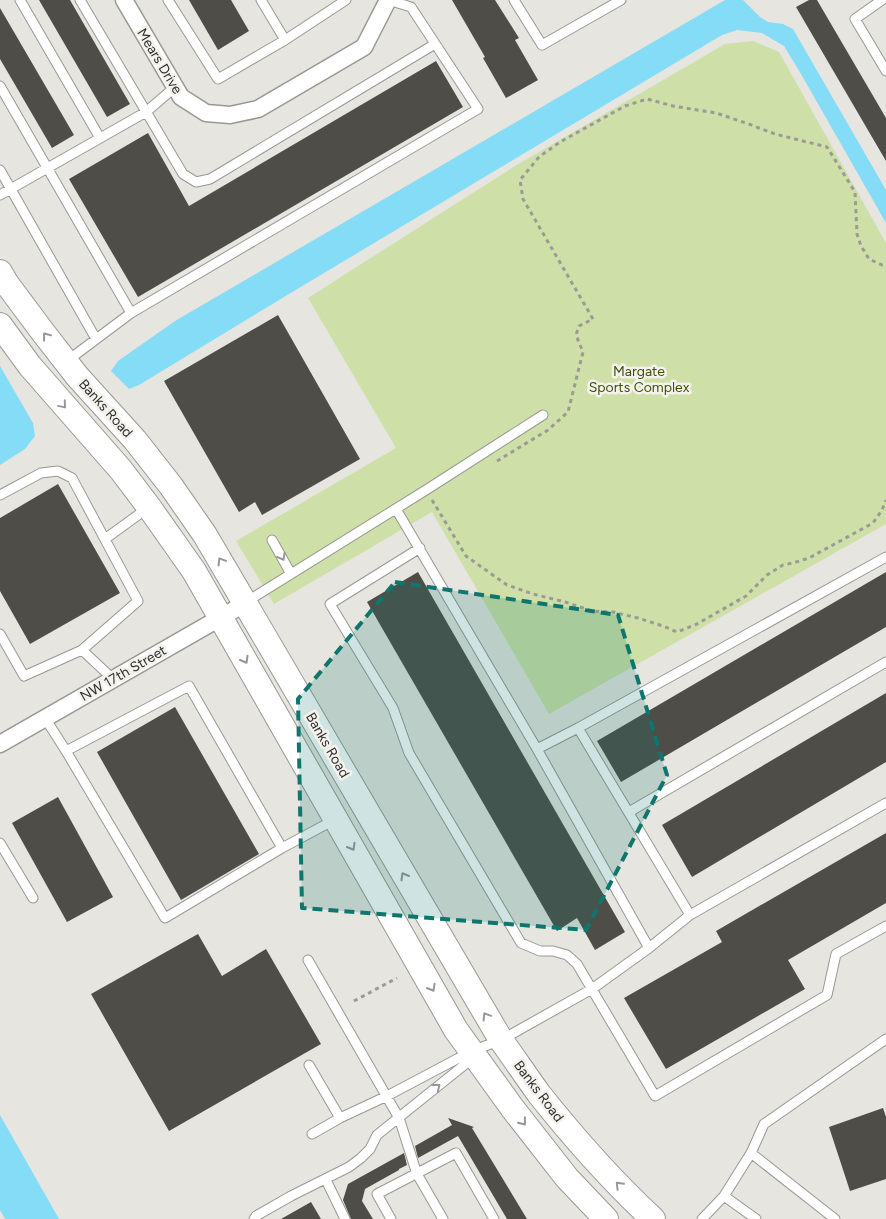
<svg xmlns="http://www.w3.org/2000/svg" width="886" height="1219" font-family="Figtree,sans-serif">
  <style>
    .green { fill: #cee0a7 }
    .water { fill: #85dcf6 }
    .building { fill: #4f4d48 }
    .lines { fill: none; stroke-linecap: round; stroke-linejoin: round }
    .lane-casing { stroke: #999892; stroke-width: 11 }
    .street-casing { stroke: #999892; stroke-width: 19 }
    .secondary-casing { stroke: #999892; stroke-width: 26 }
    .path { stroke: #9b9a96; stroke-width: 3; stroke-dasharray: 4 4; stroke-linecap: butt }
    .lane { stroke: #fff; stroke-width: 9 }
    .street { stroke: #fff; stroke-width: 16 }
    .secondary { stroke: #fff; stroke-width: 24 }
    .oneway { stroke: #979796 }
    .marked { fill: #0f766e; fill-opacity: 0.2; stroke: #0f766e; stroke-width: 4; stroke-dasharray: 10 6; stroke-linejoin: round }
    .labels { text-anchor: middle; stroke-width: 5; stroke-linejoin: round; paint-order: stroke }
    .street-label { font-size: 14px; fill: #2f2f2d; stroke: #f4f2ec }
    .park-label { font-size: 14px; fill: #415205; stroke: #f4f2ec }
  </style>
  <rect width="100%" height="100%" fill="#e7e5df"/>
  <path class="green" d="M753,41L779,52L886,243V524L549,714L432,512L274,604L236,541L396,448L308,298L515,166L725,44Z"/>
  <path class="water" d="M725,0H743L760,17L768,22L783,24L793,29L886,190V223L801,74L784,46L762,33L737,30L722,35L289,294L139,385L129,389L111,371L118,361L175,321Z
    M0,366L33,423L35,436L25,449L0,465Z
    M0,1115L59,1219H5L0,1210Z"/>
  <path class="building" d="M39,0H70L130,104L107,117Z
    M189,0H231L249,31L218,50Z
    M452,0H495L519,38L515,40L538,80L506,98L483,58L485,57Z
    M809,0H817L886,118V161L796,7Z
    M0,8L74,135L52,148L0,59Z
    M436,61L463,107L138,297L69,179L148,133L189,206Z
    M278,315L360,459L262,515L255,502L239,512L164,381Z
    M58,484L120,593L30,644L0,591V518Z
    M418,572L625,932L595,950L577,918L557,931L367,602Z
    M886,572V627L621,782L597,741Z
    M886,693V762L692,877L662,825Z
    M175,707L259,854L181,900L97,752Z
    M58,797L113,897L67,922L12,823Z
    M886,833V903L788,960L805,989L666,1069L624,998L722,942L716,931Z
    M198,934L222,976L266,949L321,1044L169,1131L91,994Z
    M883,1108L886,1117V1179L850,1191L829,1127Z
    M448,1118L474,1127L472,1128L527,1219H507L458,1136L418,1158L415,1146L452,1125Z
    M404,1153L407,1165L399,1169V1170L365,1189L362,1201L373,1219H351L343,1200L348,1184Z
    M311,1202L321,1219H281Z"/>
  <g class="lines">
    <defs>
      <path id="lane" d="M20,0L100,138
        M80,0L183,174L196,182L210,179L435,44
        M168,0L218,79L285,40L346,0
        M261,0L285,40
        M514,0L542,45L621,0
        M882,0L855,19L886,71
        M0,86L131,313L478,109L411,7L388,0
        M0,170L96,339
        M0,195L146,112L175,87
        M67,361L131,313
        M0,495L41,473L58,471L72,478L138,601L82,650L24,676L0,634
        M396,509L537,749
        M105,539L149,507
        M272,540L291,574
        M420,548L330,604L393,708L409,753L521,943L540,951H553L567,955L577,964L655,1096L827,995L836,954L886,926
        M246,602L426,490L543,415
        M82,650L113,679
        M45,718L66,751
        M578,728L690,915
        M629,812L886,662
        M0,843L33,898
        M282,848L165,918L66,751L189,686L282,848L336,819
        M649,948L537,749L578,728L886,557
        M308,960L399,1118L417,1174L443,1219
        M309,1065L340,1118
        M312,1134L340,1118L387,1096L472,1051L501,1040L592,989L649,948L690,915L886,803
        M751,1153L835,1219
        M326,1180L345,1219
        M724,1196L756,1219
        M254,1219L256,1216L291,1196L349,1167L361,1158L370,1149L377,1135L468,1062L471,1054
        M391,1219L377,1194L456,1153L494,1219
        M702,1219L724,1196L751,1153L764,1124L886,1039"/>
      <path id="street" d="M124,0L181,97L206,113L230,115L258,109L364,47L388,0
        M0,744L246,603"/>
      <path id="secondary" d="M0,272L7,284L42,331L77,376L135,440L171,486L205,535L501,1040C514,1058 526,1076 539,1094C574,1138 612,1181 653,1219
        M0,325L30,366L121,470L149,507L194,571L456,1030L513,1109L567,1178L606,1219"/>
    </defs>
    <use href="#lane" class="lane-casing"/>
    <use href="#street" class="street-casing"/>
    <use href="#secondary" class="secondary-casing"/>
    <path class="path" d="M497,461L548,430L568,412L583,352L576,335L579,326L593,319L523,199L520,180L539,157L560,142L625,106L647,99L673,106L716,113L746,123L775,134L827,147L855,192L857,234L861,246L869,259L882,265L886,266
      M432,500L466,556L507,585L533,594L565,602L592,611L613,612L638,618L663,626L677,632L697,624L746,596L767,575L783,565L793,563L809,558L873,523L882,510L886,500
      M354,1001L397,978"/>
    <use href="#lane" class="lane"/>
    <use href="#street" class="street"/>
    <use href="#secondary" class="secondary"/>
  </g>
  <defs><path id="oneway-chevron" d="M-2-3.5L2.5 0L-2 3.5" fill="none" stroke-width="1.6" stroke-linecap="round" stroke-linejoin="round" transform="scale(1.25)"/></defs>
  <g class="oneway">
    <use href="#oneway-chevron" transform="translate(46 336) rotate(-128)"/>
    <use href="#oneway-chevron" transform="translate(63 405) rotate(50)"/>
    <use href="#oneway-chevron" transform="translate(282 557) rotate(61)"/>
    <use href="#oneway-chevron" transform="translate(221 561) rotate(-121)"/>
    <use href="#oneway-chevron" transform="translate(245 660) rotate(60)"/>
    <use href="#oneway-chevron" transform="translate(352 847) rotate(60)"/>
    <use href="#oneway-chevron" transform="translate(404 876) rotate(-120)"/>
    <use href="#oneway-chevron" transform="translate(432 988) rotate(60)"/>
    <use href="#oneway-chevron" transform="translate(486 1016) rotate(-121)"/>
    <use href="#oneway-chevron" transform="translate(437 1087) rotate(-38)"/>
    <use href="#oneway-chevron" transform="translate(523 1122) rotate(52)"/>
    <use href="#oneway-chevron" transform="translate(619 1185) rotate(-134)"/>
  </g>
  <path class="marked" d="M395,582L618,615L667,775L586,930L302,908L298,699Z"/>
  <g class="labels">
    <g class="street-label">
      <text transform="translate(160 61) rotate(59)" y="5">Mears Drive</text>
      <text transform="translate(106 408) rotate(48)" y="5">Banks Road</text>
      <text transform="translate(123 673) rotate(-30)" y="5">NW 17th Street</text>
      <text transform="translate(328 745) rotate(60)" y="5">Banks Road</text>
      <text transform="translate(539 1091) rotate(53)" y="5">Banks Road</text>
    </g>
    <g class="park-label">
      <text x="639" y="376">Margate<tspan x="639" dy="16">Sports Complex</tspan></text>
    </g>
  </g>
</svg>
